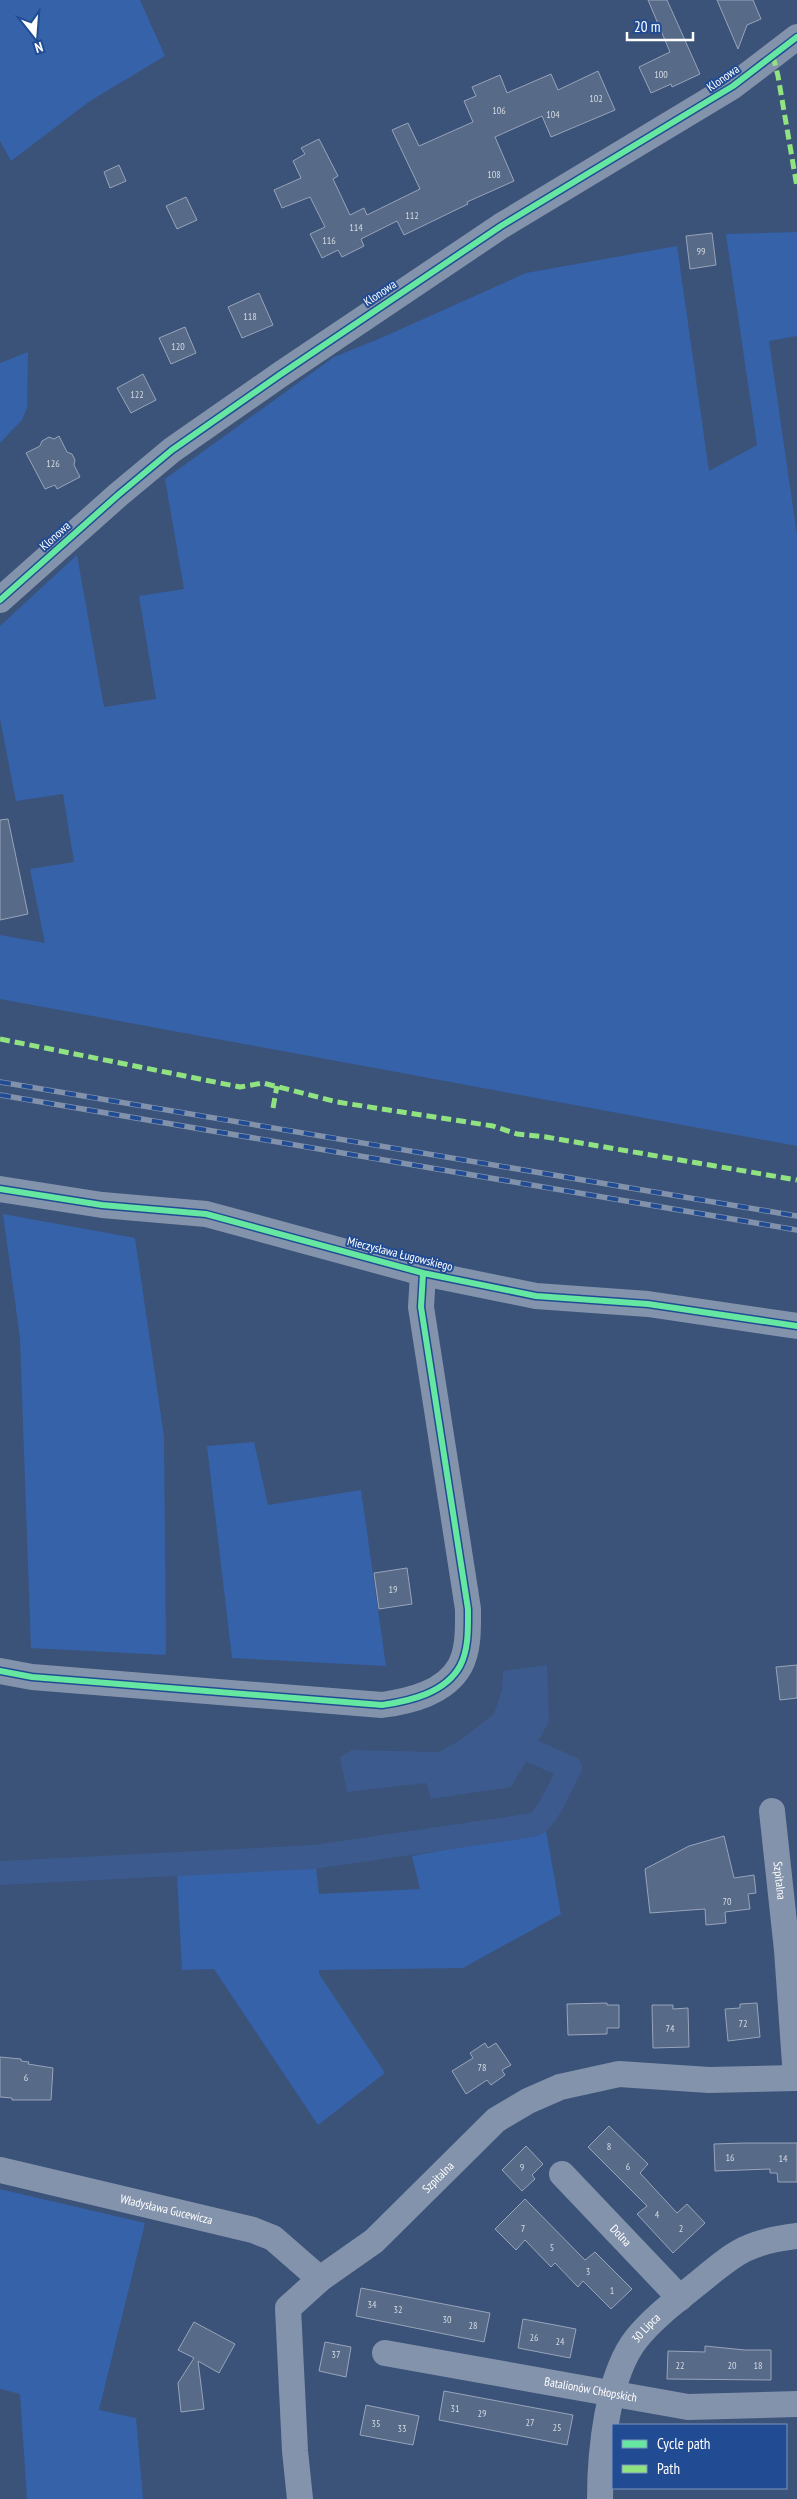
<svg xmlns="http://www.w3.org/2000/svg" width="797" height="2499" font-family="'PT Sans Narrow',sans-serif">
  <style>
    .green { fill: #3662a9 }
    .water { fill: #3c5a8d }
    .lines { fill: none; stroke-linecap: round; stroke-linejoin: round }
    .canal { stroke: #3c5a8d; stroke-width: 24 }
    .building { fill: #576a88; stroke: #98a4ba }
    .minor { stroke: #8393ab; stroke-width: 26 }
    .rail-casing { stroke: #8292ab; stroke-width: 5.5 }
    .rail { stroke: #214c93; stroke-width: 4; stroke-dasharray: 11; stroke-linecap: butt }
    .quiet { stroke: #91e382; stroke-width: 5; stroke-dasharray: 10 5; stroke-linecap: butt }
    .cycleway-casing { stroke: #214c93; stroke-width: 9 }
    .cycleway { stroke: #66e7a1; stroke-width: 6 }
    .labels { text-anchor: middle; stroke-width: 4; stroke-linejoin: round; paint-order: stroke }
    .number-label { font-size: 10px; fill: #d5dae1 }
    .street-label { font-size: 12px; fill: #fff; stroke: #214c93 }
  </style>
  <rect width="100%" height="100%" fill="#3b5279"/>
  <path class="green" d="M0,0H140L165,56L90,101L11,161L0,141Z
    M797,232V336L769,341L797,535V1146L0,999V935L45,943L30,869L74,862L63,794L16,801L0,719V626L77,555L104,707L156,699L139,596L184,589L165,479L334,357L381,338L526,273L677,246L709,471L757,445L726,234Z
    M28,352L27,408L22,420L0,443V363Z
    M3,1214L135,1238L164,1436L166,1655L31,1648L20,1338Z
    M254,1442L268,1505L361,1490L386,1666L232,1658L207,1446Z
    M546,1831L561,1914L463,1968L319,1970V1974L385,2073L318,2125L214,1969L182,1970L177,1874L316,1867L319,1894L420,1889L412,1856Z
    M0,2189L145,2223L99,2410L136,2418L143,2499H27L20,2394L0,2389Z"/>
  <path class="water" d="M547,1665L549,1722L511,1787L431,1799L426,1783L347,1792L340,1757L352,1750L439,1752L460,1740L494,1714L502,1690L503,1671Z"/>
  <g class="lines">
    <path class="canal" d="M0,1873L314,1857L533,1825C547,1821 562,1782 570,1768L532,1751"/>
  </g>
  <path class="building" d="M648,0H667L700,74L672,87L671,84L651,93L639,67L670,52Z
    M717,0H753L761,19L747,25L738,49Z
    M598,71L615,110L551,137L542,116L495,137L514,181L467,202L468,204L404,235L397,221L361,239L364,246L342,257L338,250L322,258L310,234L325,227L310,197L282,208L274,190L301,178L293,161L305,154L301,148L319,139L338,176L333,179L350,215L364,208L367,215L420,189L392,130L408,123L419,146L473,122L464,101L476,96L472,87L500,75L507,93L551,74L558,90Z
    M119,165L126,181L110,188L104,172Z
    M186,197L197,220L177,229L166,206Z
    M712,233L716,265L690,269L686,236Z
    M259,293L273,325L242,338L228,307Z
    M185,327L196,353L171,364L159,338Z
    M143,374L156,400L131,413L117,388Z
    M59,436L67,452L72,454L75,460L74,465L80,477L57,489L55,485L45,489L26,453L40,446L42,441L49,437L54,439Z
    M8,819L28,914L0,920V820Z
    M407,1568L412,1604L379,1609L374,1573Z
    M797,1665V1698L780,1700L776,1667Z
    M724,1836L734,1878L754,1875L756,1893L748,1894L750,1909L725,1912L726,1923L706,1925L705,1909L650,1913L645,1869L689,1846Z
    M607,2003V2005H619V2028H607V2034L568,2035L567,2004Z
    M757,2003L760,2037L728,2041L725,2009L740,2008V2004Z
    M652,2005H673V2009L688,2008L689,2047L653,2048Z
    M485,2043L488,2048L496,2043L511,2065L502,2070L505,2075L491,2085L487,2080L466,2094L452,2071L473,2058L470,2053Z
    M0,2057L21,2059V2061L29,2062L28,2064L53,2068L51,2100H12V2098L0,2097Z
    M609,2126L648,2164L640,2173L677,2213L687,2204L705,2223L673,2253L637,2214L647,2206L588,2147Z
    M744,2143H797V2182H778L777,2173H770V2169L715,2171L714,2144Z
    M526,2146L543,2164L532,2175L535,2179L522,2191L502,2170Z
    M525,2199L585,2260L595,2252L632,2289L611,2309L583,2281L578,2287L555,2263L551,2267L525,2240L516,2250L495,2229Z
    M361,2288L490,2313L484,2342L356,2316Z
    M523,2319L576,2329L570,2358L518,2348Z
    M194,2322L235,2344L219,2373L198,2361L204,2409L181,2412L178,2383L194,2358L178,2350Z
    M325,2342L351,2347L346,2377L319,2371Z
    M705,2346L745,2350H771V2380L667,2379L668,2351L705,2352Z
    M444,2391L573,2415L567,2445L439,2420Z
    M366,2405L419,2416L413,2445L360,2435Z"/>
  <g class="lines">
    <g class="minor">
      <path d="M0,600L118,495L172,450L281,374L501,226L733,86L797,37"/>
      <path d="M0,1189L102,1205L206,1214L423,1273L536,1296L648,1304L797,1326"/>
      <path d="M0,1671L32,1677L382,1705C410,1701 445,1693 460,1666C469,1649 468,1627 468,1609L421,1307L423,1273"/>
      <path id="s1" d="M772,1811L787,1950L796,2078"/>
      <path id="s2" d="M0,2170L253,2230L273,2238L320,2279"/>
      <path id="s3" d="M562,2174L680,2298"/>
      <path id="s4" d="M385,2353L688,2407L797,2404"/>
      <path id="s5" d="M300,2499L295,2451L288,2308L320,2279L374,2241L496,2120L528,2101L560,2087L619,2074L709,2080L797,2078"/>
      <path id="s6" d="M600,2499C600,2453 607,2375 637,2338C654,2317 676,2301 697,2284C735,2253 746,2242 797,2236"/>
    </g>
    <defs>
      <path id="rail" d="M0,1082L797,1216
        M0,1095L797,1230"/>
    </defs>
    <use href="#rail" class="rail-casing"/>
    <use href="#rail" class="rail"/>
    <path class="quiet" d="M773,56L778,76L797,187
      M0,1039L240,1087L263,1083L337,1102L493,1126L517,1134L546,1137L797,1180
      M273,1108L277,1086"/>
    <defs>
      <path id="cycleway" d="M0,600L118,495L172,450L281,374L501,226L733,86L797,37
        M0,1189L102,1205L206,1214L423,1273L536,1296L648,1304L797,1326
        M0,1671L32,1677L382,1705C410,1701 445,1693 460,1666C469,1649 468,1627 468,1609L421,1307L423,1273"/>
    </defs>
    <use href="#cycleway" class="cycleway-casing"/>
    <use href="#cycleway" class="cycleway"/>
  </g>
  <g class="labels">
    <g class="number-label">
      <text x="661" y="78">100</text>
      <text x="596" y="102">102</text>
      <text x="499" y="114">106</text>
      <text x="553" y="118">104</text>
      <text x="494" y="178">108</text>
      <text x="412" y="219">112</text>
      <text x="356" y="231">114</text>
      <text x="329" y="244">116</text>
      <text x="701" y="255">99</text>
      <text x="250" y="320">118</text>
      <text x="178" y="350">120</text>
      <text x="137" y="398">122</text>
      <text x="53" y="467">126</text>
      <text x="393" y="1593">19</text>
      <text x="727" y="1905">70</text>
      <text x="743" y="2027">72</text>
      <text x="670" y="2032">74</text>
      <text x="482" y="2071">78</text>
      <text x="26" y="2081">6</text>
      <text x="609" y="2150">8</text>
      <text x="730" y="2161">16</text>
      <text x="783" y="2162">14</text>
      <text x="628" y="2170">6</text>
      <text x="522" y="2171">9</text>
      <text x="657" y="2218">4</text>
      <text x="523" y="2232">7</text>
      <text x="681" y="2232">2</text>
      <text x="552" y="2251">5</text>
      <text x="588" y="2275">3</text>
      <text x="612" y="2294">1</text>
      <text x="372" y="2308">34</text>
      <text x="398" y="2313">32</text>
      <text x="447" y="2323">30</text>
      <text x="473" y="2329">28</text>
      <text x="534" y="2341">26</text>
      <text x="560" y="2345">24</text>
      <text x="336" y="2358">37</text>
      <text x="680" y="2369">22</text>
      <text x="732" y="2369">20</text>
      <text x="758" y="2369">18</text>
      <text x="455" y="2412">31</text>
      <text x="482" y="2417">29</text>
      <text x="530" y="2426">27</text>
      <text x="376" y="2427">35</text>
      <text x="557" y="2431">25</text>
      <text x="402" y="2432">33</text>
    </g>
    <g class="street-label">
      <text transform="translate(723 78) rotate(-35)" y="4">Klonowa</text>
      <text transform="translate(380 293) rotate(-34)" y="4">Klonowa</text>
      <text transform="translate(55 536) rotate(-42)" y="4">Klonowa</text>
      <text transform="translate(400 1254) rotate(14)" y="4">Mieczysława Ługowskiego</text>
      <text dy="4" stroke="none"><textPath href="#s1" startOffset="70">Szpitalna</textPath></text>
      <text dy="4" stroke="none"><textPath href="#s5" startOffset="391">Szpitalna</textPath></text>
      <text dy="4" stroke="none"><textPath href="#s2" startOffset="171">Władysława Gucewicza</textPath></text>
      <text dy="4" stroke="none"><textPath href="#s3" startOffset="85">Dolna</textPath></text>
      <text dy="4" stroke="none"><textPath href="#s6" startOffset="181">30 Lipca</textPath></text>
      <text dy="4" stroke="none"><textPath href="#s4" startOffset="209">Batalionów Chłopskich</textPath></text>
    </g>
  </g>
  <rect x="612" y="2424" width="175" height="65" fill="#214c93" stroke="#7a94be"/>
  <rect x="622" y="2440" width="25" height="8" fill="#66e7a1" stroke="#7a94be"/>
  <text x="657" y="2449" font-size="15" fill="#ffffff">Cycle path</text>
  <rect x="622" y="2465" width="25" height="8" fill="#91e382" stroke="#7a94be"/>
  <text x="657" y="2474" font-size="15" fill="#ffffff">Path</text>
  <g transform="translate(35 35) rotate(163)" stroke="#214c93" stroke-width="4" paint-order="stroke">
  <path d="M0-4L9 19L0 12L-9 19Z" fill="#ffffff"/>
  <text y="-8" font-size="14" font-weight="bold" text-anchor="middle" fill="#ffffff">N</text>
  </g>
  <path d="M627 32v8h66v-8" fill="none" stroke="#ffffff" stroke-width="2.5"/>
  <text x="634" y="32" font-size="15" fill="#ffffff" stroke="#214c93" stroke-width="4" paint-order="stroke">20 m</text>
</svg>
